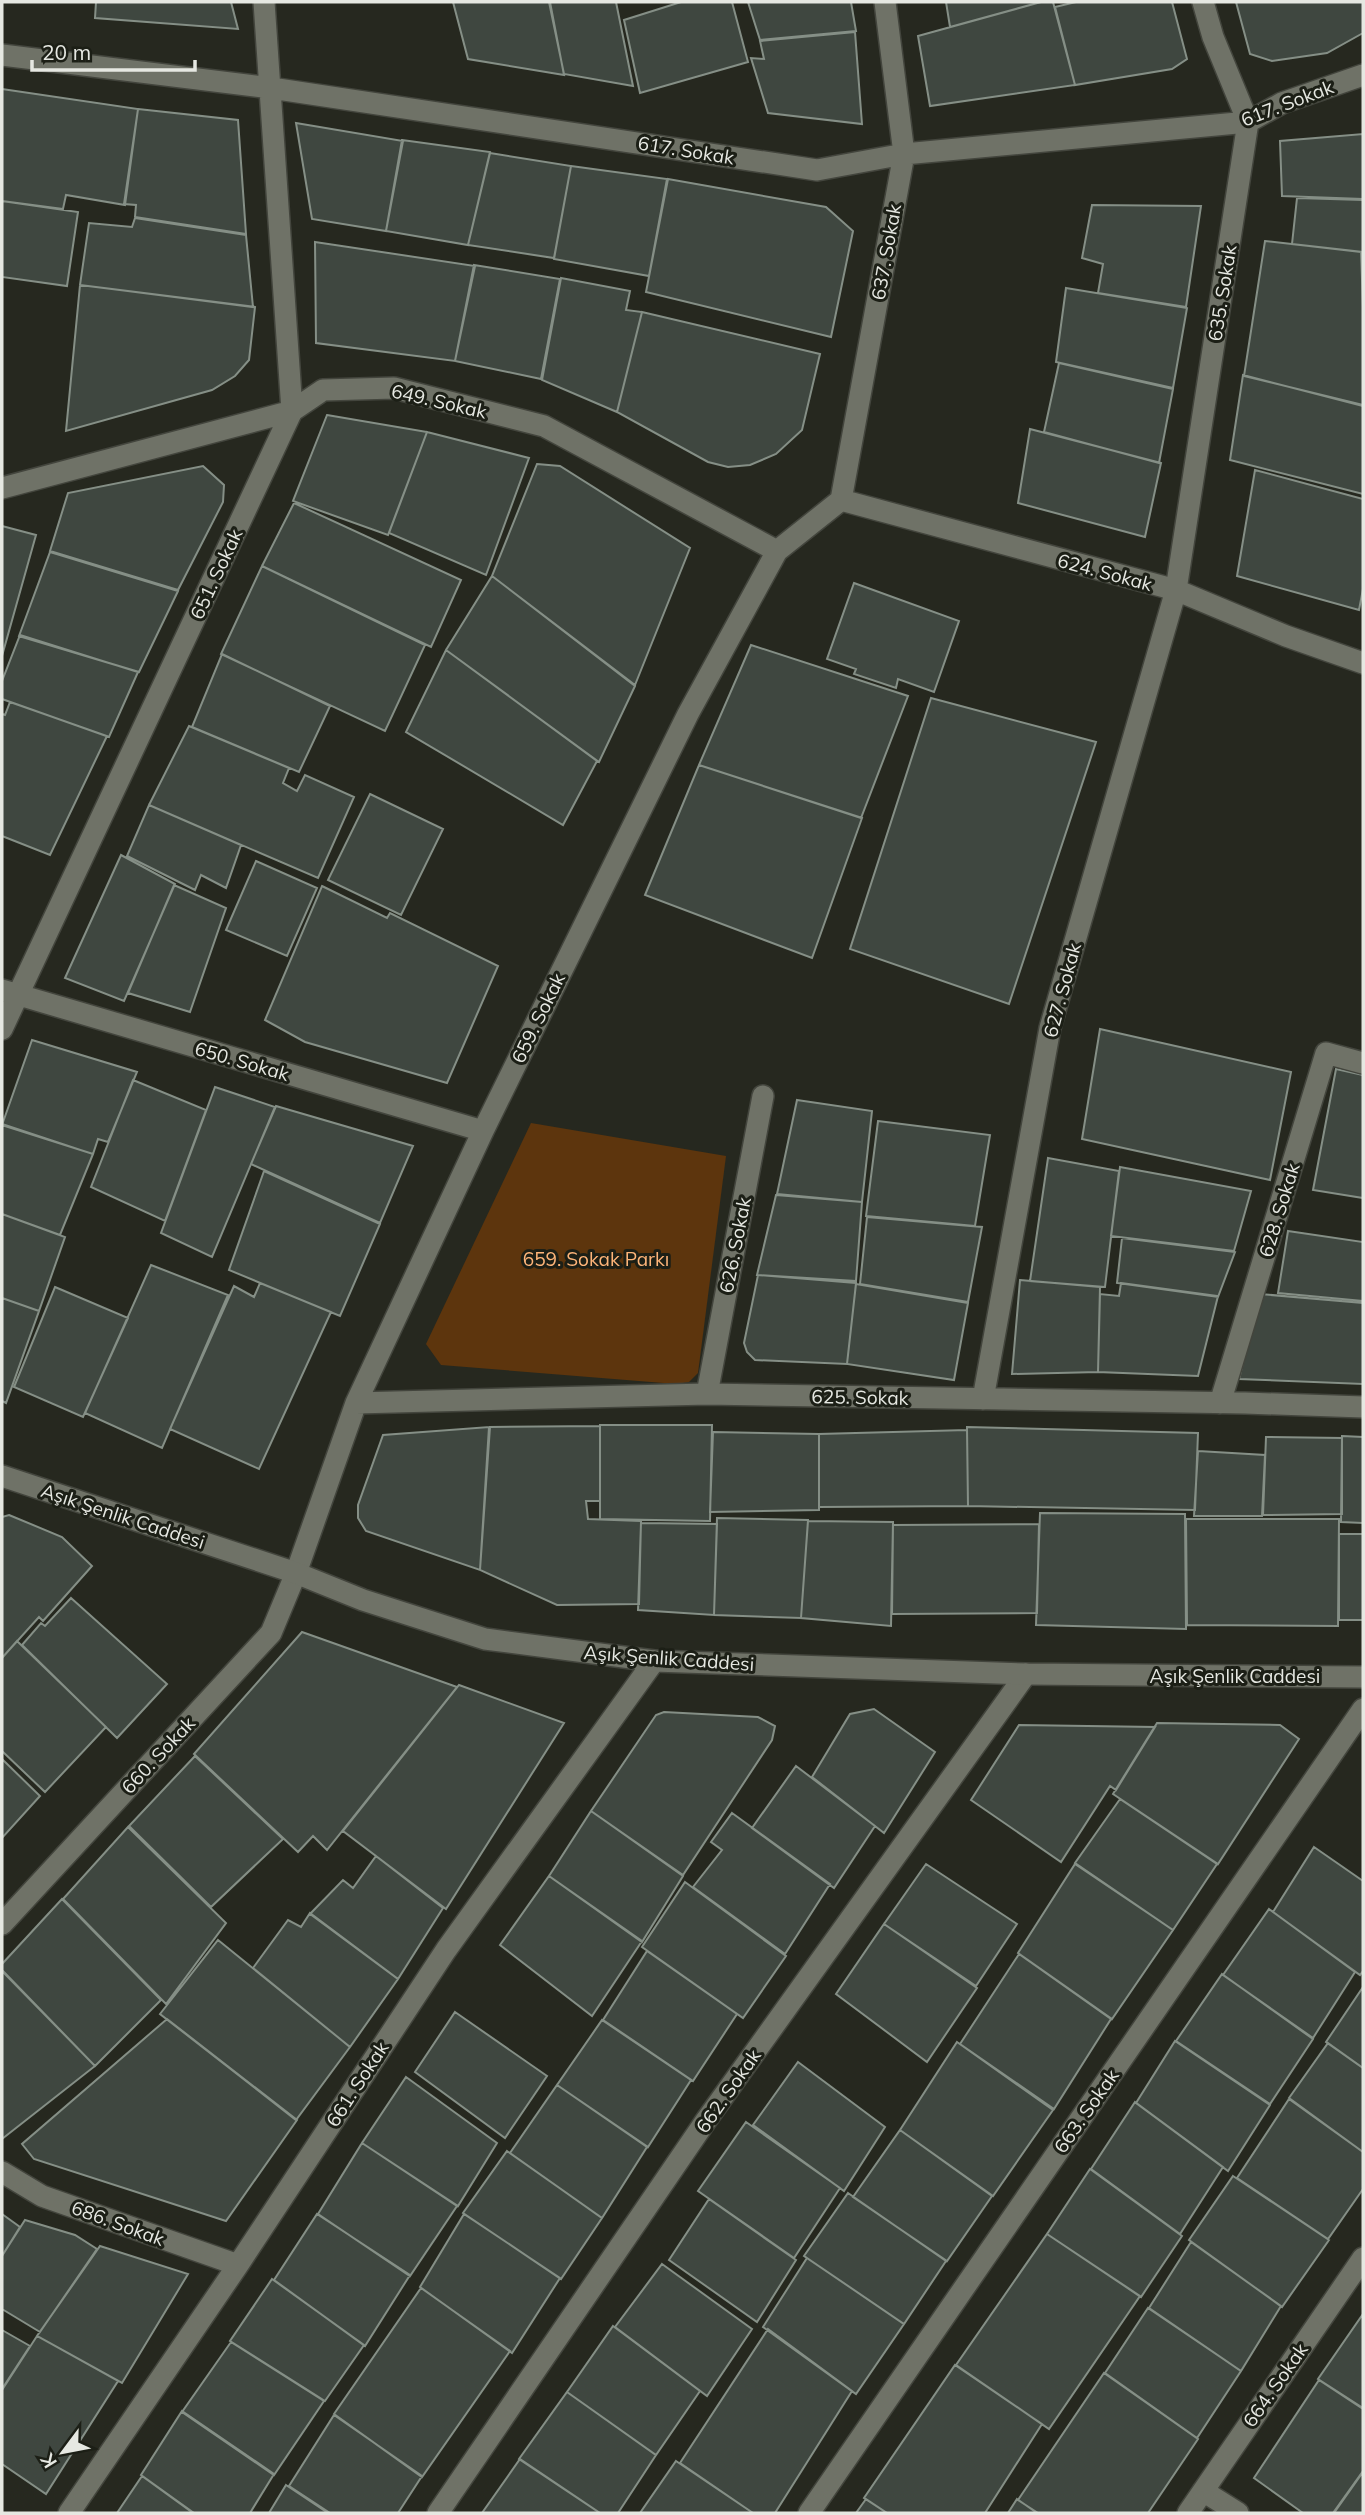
<svg xmlns="http://www.w3.org/2000/svg" width="1365" height="2515" font-family="Mulish,sans-serif">
  <style>
    .green { fill: #5d350d }
    .building { fill: #3f4740; stroke: #858f86; stroke-width: 2 }
    .lines { fill: none; stroke-linecap: round; stroke-linejoin: round }
    .street-casing { stroke: #43453d; stroke-width: 24 }
    .secondary-casing { stroke: #43453d; stroke-width: 24 }
    .street { stroke: #6f7267; stroke-width: 21 }
    .secondary { stroke: #6f7267; stroke-width: 21 }
    .labels { text-anchor: middle; stroke-width: 6; stroke-linejoin: round; paint-order: stroke }
    .street-label { font-size: 19px; fill: #e6e8e2; stroke: #1c1f16 }
    .park-label { font-size: 19px; fill: #feb579; stroke: #1c1f16 }
  </style>
  <rect width="100%" height="100%" fill="#26281f"/>
  <path class="green" d="M531,1123L726,1156L698,1373L689,1382L676,1384L441,1365L426,1344Z"/>
  <path class="building" d="M96,2H231L238,29L95,18Z
    M453,2H550L564,75L468,59Z
    M549,2H616L633,86L564,74Z
    M681,2H732L748,62L640,93L624,20Z
    M748,2H851L856,31L760,40Z
    M946,2H1041L950,27Z
    M1041,2H1053L1075,85L930,106L918,36Z
    M1076,2H1172L1187,59L1172,69L1075,85L1055,7Z
    M1236,2H1363V33L1327,53L1272,61L1250,54Z
    M855,32L862,124L768,113L751,58L764,59L760,41Z
    M2,89L138,109L125,205L66,195L63,209L2,201Z
    M138,109L238,120L246,234L135,217L136,205L124,204Z
    M296,123L403,141L386,231L312,219Z
    M1363,134V199L1282,196L1280,141Z
    M402,140L490,152L468,245L386,231Z
    M490,153L571,166L554,258L468,245Z
    M571,166L667,179L649,276L554,259Z
    M668,179L826,207L853,231L831,337L646,292Z
    M1297,198L1363,200V252L1292,244Z
    M2,201L78,212L67,286L2,277Z
    M1092,205L1201,206L1186,307L1098,293L1103,264L1082,258Z
    M135,218L246,235L253,307L80,285L89,223L132,227Z
    M1265,241L1361,252L1363,307V405L1244,376Z
    M315,242L475,266L455,361L316,343Z
    M474,265L560,279L541,379L455,361Z
    M561,278L630,291L626,310L642,312L617,412L542,380Z
    M80,285L255,307L249,360L235,376L212,390L66,431Z
    M1066,288L1187,308L1173,388L1056,362Z
    M642,312L820,354L802,430L776,454L750,465L728,467L708,462L617,412Z
    M1059,363L1173,389L1159,463L1044,432Z
    M1243,375L1363,406V494L1230,460Z
    M327,415L427,432L388,535L293,501Z
    M1030,429L1161,463L1145,537L1018,503Z
    M427,432L529,458L486,575L389,533Z
    M537,464L560,466L690,548L635,685L492,576Z
    M203,466L224,485L223,502L178,590L50,551L68,493Z
    M1255,470L1363,499V589L1359,610L1237,576Z
    M294,503L461,580L431,647L262,566Z
    M2,526L36,535L2,656Z
    M50,552L178,591L139,672L19,636Z
    M262,566L425,645L385,731L221,654Z
    M492,576L635,686L599,762L446,650Z
    M854,583L959,621L934,692L898,679L896,688L854,674L856,669L827,659Z
    M20,635L138,672L109,737L2,699V681Z
    M751,645L908,696L861,818L699,765Z
    M446,650L597,761L563,825L406,732Z
    M222,654L330,706L299,772L192,727Z
    M931,698L1096,742L1009,1004L850,949Z
    M10,702L107,736L50,855L2,836V714L5,715Z
    M189,726L289,768L283,783L297,791L305,775L354,797L318,878L149,805Z
    M699,765L862,818L812,958L645,895Z
    M370,794L443,829L401,915L328,880Z
    M149,805L241,845L226,888L201,875L195,890L127,856Z
    M121,855L175,884L124,1001L65,978Z
    M256,861L317,888L287,956L226,930Z
    M174,885L226,908L190,1012L128,993Z
    M322,886L387,918L390,913L498,966L447,1083L305,1042L265,1020Z
    M1100,1029L1291,1072L1270,1180L1082,1139Z
    M32,1040L137,1072L108,1142L98,1139L93,1154L2,1125Z
    M1336,1069L1363,1075V1198L1313,1190Z
    M133,1080L206,1110L165,1221L91,1187Z
    M215,1087L275,1107L212,1257L161,1233Z
    M797,1100L872,1111L862,1202L777,1194Z
    M276,1106L413,1146L380,1223L251,1164Z
    M878,1121L990,1135L975,1226L866,1216Z
    M2,1124L93,1154L60,1235L2,1214Z
    M1048,1158L1119,1171L1105,1287L1030,1281Z
    M1120,1167L1251,1191L1234,1251L1111,1236Z
    M264,1171L380,1224L340,1316L229,1270Z
    M776,1195L862,1202L856,1281L757,1275Z
    M2,1214L65,1237L39,1311L2,1298Z
    M867,1217L982,1227L968,1302L860,1284Z
    M1288,1231L1363,1242V1301L1278,1293Z
    M1122,1238L1235,1252L1218,1297L1117,1283Z
    M151,1265L228,1295L162,1448L85,1413Z
    M758,1275L856,1283L847,1364L755,1360L747,1352L744,1343Z
    M1020,1280L1100,1287L1098,1372L1012,1374Z
    M260,1283L331,1312L259,1469L170,1429L234,1286L254,1297Z
    M1121,1283L1218,1296L1198,1376L1098,1372L1100,1294L1119,1296Z
    M856,1284L968,1303L954,1380L847,1364Z
    M55,1287L128,1318L83,1417L14,1387Z
    M1260,1294L1363,1303V1384L1239,1379Z
    M2,1298L39,1311L6,1403L2,1401Z
    M600,1425H712L710,1521L600,1519Z
    M600,1426V1501H586L588,1519L641,1521L639,1604L557,1605L480,1570L490,1427Z
    M489,1427L480,1570L366,1531L358,1518V1505L383,1435Z
    M967,1427L1198,1433L1195,1510L968,1506Z
    M967,1430L968,1506L819,1507V1434Z
    M713,1432L819,1434V1510L710,1512Z
    M1342,1436L1363,1437V1523L1341,1522Z
    M1266,1437L1342,1438V1514L1263,1515Z
    M1198,1451L1265,1455L1262,1516H1194Z
    M1040,1513L1185,1514L1186,1629L1036,1625Z
    M9,1515L62,1537L92,1566L43,1621L39,1617L2,1658V1517Z
    M717,1518L808,1520L801,1618L714,1615Z
    M1186,1519H1339L1338,1626L1187,1625Z
    M808,1521L893,1522L891,1626L801,1618Z
    M641,1523L717,1524L714,1615L638,1610Z
    M1039,1524L1037,1613L892,1614L893,1525Z
    M1339,1534H1363V1620H1339Z
    M71,1598L167,1684L117,1738L22,1645L41,1623L45,1626Z
    M302,1632L457,1687L327,1850L313,1836L298,1852L194,1754Z
    M17,1641L106,1727L45,1792L2,1751V1658Z
    M459,1685L564,1723L446,1909L343,1831Z
    M874,1709L935,1752L884,1833L812,1777L850,1714Z
    M664,1712L758,1717L775,1726L772,1740L683,1875L591,1811L656,1715Z
    M1157,1723L1280,1725L1299,1739L1218,1864L1113,1794Z
    M1019,1725L1155,1727L1116,1790L1110,1786L1061,1862L971,1800Z
    M195,1756L283,1839L211,1907L129,1826Z
    M2,1759L40,1796L2,1838Z
    M796,1766L875,1826L834,1888L752,1828Z
    M1120,1799L1217,1864L1173,1930L1075,1863Z
    M591,1811L683,1876L642,1942L549,1876Z
    M732,1813L830,1884L785,1954L693,1887L722,1850L711,1842Z
    M128,1827L226,1923L166,2004L63,1899Z
    M1314,1847L1363,1881V1971L1360,1975L1273,1912Z
    M376,1856L443,1908L398,1979L310,1914L343,1880L353,1888Z
    M926,1864L1017,1924L976,1986L884,1924Z
    M1075,1864L1173,1930L1112,2019L1018,1953Z
    M549,1876L642,1941L592,2016L500,1945Z
    M685,1882L786,1956L743,2018L642,1947Z
    M62,1899L161,2000L95,2066L2,1970V1964Z
    M1269,1909L1355,1972L1313,2038L1223,1975Z
    M310,1913L398,1979L350,2047L253,1968L288,1920L301,1927Z
    M884,1924L977,1988L927,2062L836,1994Z
    M218,1940L350,2047L296,2120L160,2014Z
    M647,1951L737,2014L693,2081L603,2020Z
    M1019,1954L1111,2019L1054,2109L960,2044Z
    M2,1971L95,2066L2,2139Z
    M1222,1974L1313,2039L1270,2104L1176,2041Z
    M1363,1987V2068L1326,2042Z
    M455,2012L547,2076L505,2138L415,2072Z
    M167,2019L297,2120L226,2221L34,2159L22,2144Z
    M602,2020L691,2080L648,2147L557,2085Z
    M1175,2041L1270,2105L1228,2171L1136,2103Z
    M957,2042L1053,2110L993,2196L900,2130Z
    M1328,2043L1363,2068V2152L1289,2098Z
    M798,2062L885,2127L844,2191L753,2125Z
    M406,2077L497,2143L458,2206L362,2143Z
    M557,2085L647,2147L602,2218L510,2153Z
    M1289,2099L1363,2152V2189L1328,2239L1237,2178Z
    M1135,2102L1223,2167L1180,2234L1091,2169Z
    M746,2122L840,2188L794,2258L698,2191Z
    M900,2130L992,2196L947,2261L853,2197Z
    M362,2143L457,2206L410,2276L318,2214Z
    M507,2151L602,2218L561,2279L463,2213Z
    M1090,2169L1182,2236L1141,2297L1047,2234Z
    M1233,2176L1329,2240L1282,2307L1189,2240Z
    M848,2193L946,2261L904,2324L804,2256Z
    M709,2199L796,2260L757,2322L669,2260Z
    M2,2214L20,2227L2,2256Z
    M317,2214L410,2275L365,2346L274,2280Z
    M464,2214L560,2278L512,2353L420,2287Z
    M25,2220L75,2235L97,2249L40,2332L2,2309V2256Z
    M1047,2234L1140,2296L1049,2429L956,2365Z
    M1191,2242L1281,2306L1241,2371L1149,2308Z
    M100,2246L188,2274L122,2383L37,2336Z
    M807,2258L904,2324L856,2394L763,2327Z
    M662,2264L752,2329L707,2396L615,2327Z
    M272,2279L364,2345L325,2401L230,2341Z
    M421,2288L510,2351L422,2477L334,2414Z
    M1148,2308L1241,2371L1197,2438L1105,2373Z
    M1363,2314V2408L1318,2379Z
    M613,2326L700,2391L656,2455L567,2392Z
    M768,2329L852,2391L775,2513H753L680,2463Z
    M2,2330L30,2346L2,2389Z
    M37,2336L118,2381L46,2494L2,2464V2390Z
    M231,2342L324,2401L274,2475L182,2412Z
    M955,2365L1042,2424L985,2513H887L864,2498Z
    M1104,2373L1198,2439L1148,2513H1038L1018,2500Z
    M1319,2380L1363,2409V2471L1333,2513H1303L1254,2478Z
    M567,2392L656,2455L618,2513H600L519,2459Z
    M182,2411L274,2474L250,2513H194L141,2475Z
    M334,2415L422,2476L398,2513H330L289,2486Z
    M520,2459L600,2513H482Z
    M676,2461L753,2513H640Z
    M1363,2472V2513H1334Z
    M142,2476L193,2513H117Z
    M286,2485L328,2513H269Z
    M866,2499L887,2513H856Z
    M1017,2499L1037,2513H1008Z"/>
  <g class="lines">
    <defs>
      <path id="street" d="M2,55L271,88L817,170L904,154L1248,122L1282,103L1363,75
        M2,488L292,411L323,390L394,388L544,426L777,551
        M841,500L1176,590L1286,636L1363,663
        M841,500L904,154L885,2
        M2,990L483,1131
        M2,1029L292,411L264,2
        M707,1394L763,1096
        M983,1399L1050,1028L1176,590L1248,122L1213,37L1203,2
        M356,1403L707,1394L1245,1403L1363,1407
        M1220,1403L1326,1053L1363,1063
        M2,1924L271,1633L296,1573L356,1403L483,1131L688,714L777,551L841,500
        M2,2172L42,2196L238,2265
        M1203,2491L1238,2513
        M69,2513L238,2265L446,1950L654,1661
        M438,2513L707,2119L1026,1674
        M809,2513L1363,1709
        M1188,2513L1363,2258"/>
      <path id="secondary" d="M2,1476L296,1573L363,1600L485,1639L654,1661L1026,1674L1363,1677"/>
    </defs>
    <use href="#street" class="street-casing"/>
    <use href="#secondary" class="secondary-casing"/>
    <use href="#street" class="street"/>
    <use href="#secondary" class="secondary"/>
  </g>
  <g class="labels">
    <g class="street-label">
      <text transform="translate(1287 103) rotate(-21)" y="7">617. Sokak</text>
      <text transform="translate(686 150) rotate(9)" y="7">617. Sokak</text>
      <text transform="translate(886 252) rotate(-80)" y="7">637. Sokak</text>
      <text transform="translate(1222 293) rotate(-81)" y="7">635. Sokak</text>
      <text transform="translate(439 401) rotate(13)" y="7">649. Sokak</text>
      <text transform="translate(1105 572) rotate(15)" y="7">624. Sokak</text>
      <text transform="translate(216 574) rotate(-65)" y="7">651. Sokak</text>
      <text transform="translate(1062 990) rotate(-75)" y="7">627. Sokak</text>
      <text transform="translate(538 1018) rotate(-64)" y="7">659. Sokak</text>
      <text transform="translate(242 1061) rotate(16)" y="7">650. Sokak</text>
      <text transform="translate(1279 1210) rotate(-73)" y="7">628. Sokak</text>
      <text transform="translate(735 1245) rotate(-79)" y="7">626. Sokak</text>
      <text transform="translate(860 1397) rotate(1)" y="7">625. Sokak</text>
      <text transform="translate(123 1516) rotate(18)" y="7">Aşık Şenlik Caddesi</text>
      <text transform="translate(669 1658) rotate(4)" y="7">Aşık Şenlik Caddesi</text>
      <text x="1235" y="1683">Aşık Şenlik Caddesi</text>
      <text transform="translate(158 1755) rotate(-47)" y="7">660. Sokak</text>
      <text transform="translate(357 2084) rotate(-57)" y="7">661. Sokak</text>
      <text transform="translate(728 2091) rotate(-55)" y="7">662. Sokak</text>
      <text transform="translate(1086 2111) rotate(-55)" y="7">663. Sokak</text>
      <text transform="translate(118 2223) rotate(20)" y="7">686. Sokak</text>
      <text transform="translate(1275 2385) rotate(-55)" y="7">664. Sokak</text>
    </g>
    <g class="park-label">
      <text x="596" y="1266">659. Sokak Parkı</text>
    </g>
  </g>
  <rect width="1365" height="2515" fill="none" stroke="#e6e8e2" stroke-width="7"/>
  <g transform="translate(63 2452) rotate(238)" stroke="#1c1f16" stroke-width="5" paint-order="stroke">
  <path d="M0-5L12 26L0 18L-12 26Z" fill="#e6e8e2"/>
  <text y="-10" font-size="19" font-weight="bold" text-anchor="middle" fill="#e6e8e2">K</text>
  </g>
  <path d="M32 60v10h163v-10" fill="none" stroke="#e6e8e2" stroke-width="3.5"/>
  <text x="42" y="60" font-size="21" fill="#e6e8e2" stroke="#1c1f16" stroke-width="5" paint-order="stroke">20 m</text>
</svg>
